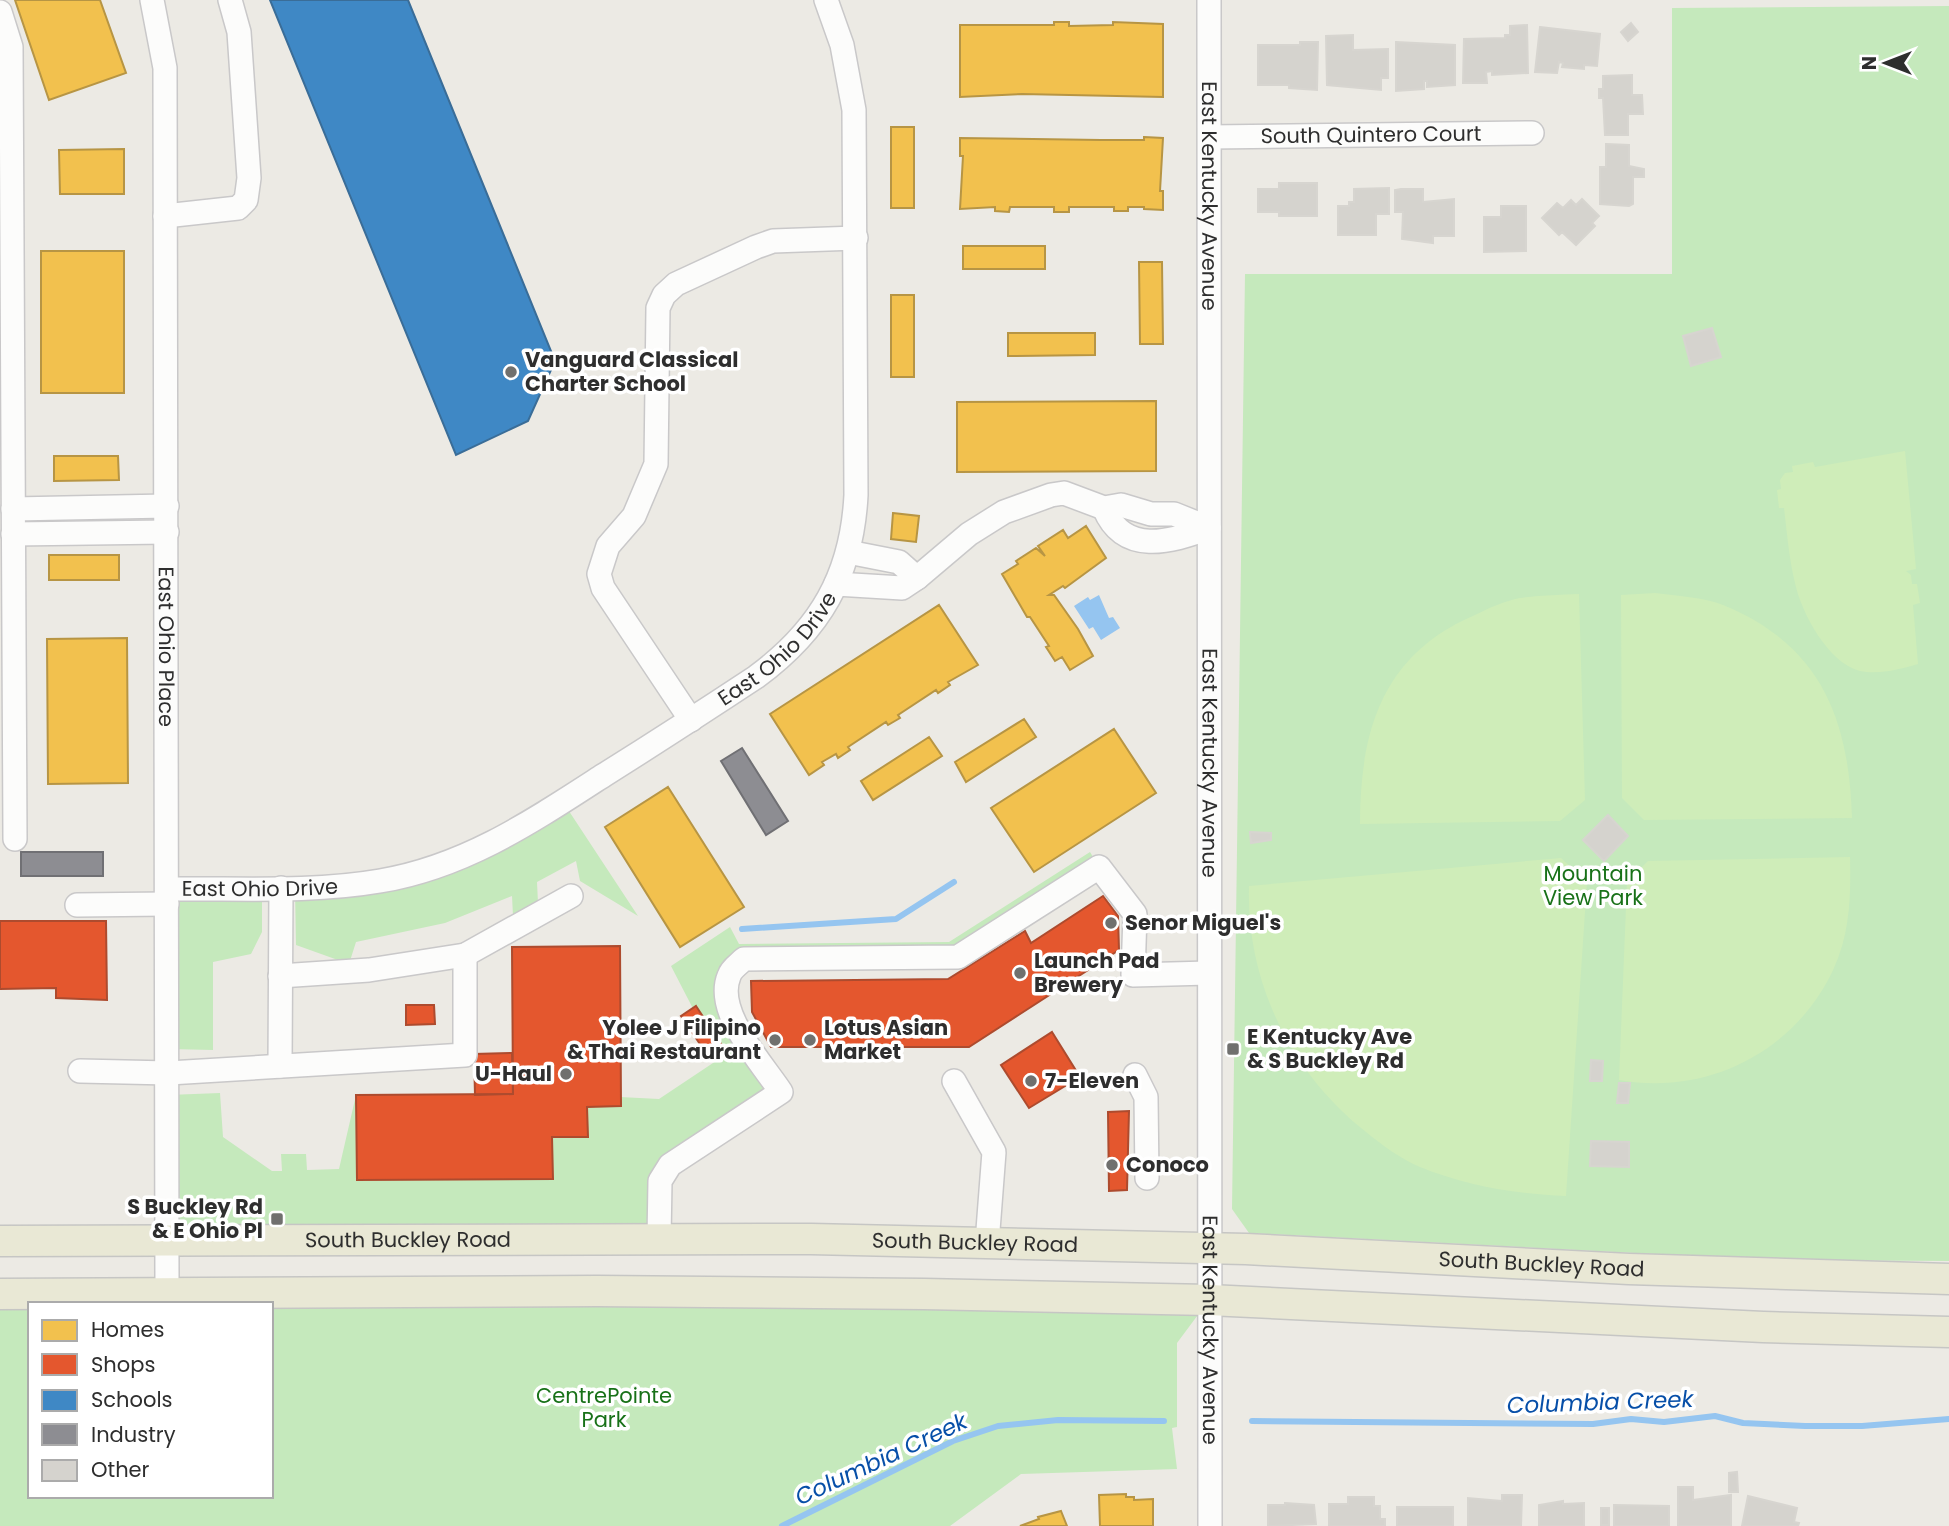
<svg xmlns="http://www.w3.org/2000/svg" width="1949" height="1526" font-family="Poppins,sans-serif">
  <style>
    .green { fill: #c5e9bc; fill-rule: evenodd }
    .pitch { fill: #cfedb9 }
    .water { fill: #95c5f0 }
    .homes { fill: #f2c14e; stroke: #b79544; stroke-width: 2 }
    .shops { fill: #e4572e; stroke: #ad4b2e; stroke-width: 2 }
    .schools { fill: #3f88c5; stroke: #3a6d98; stroke-width: 2 }
    .industry { fill: #8d8d92; stroke: #707074; stroke-width: 2 }
    .lines { fill: none; stroke-linecap: round; stroke-linejoin: round }
    .stream { stroke: #95c5f0; stroke-width: 6 }
    .building { fill: #d5d3ce; stroke: #d7d5d0; stroke-width: 2 }
    .minor-casing { stroke: #c9c8c9; stroke-width: 26 }
    .major-casing { stroke: #c6c6c4; stroke-width: 33 }
    .minor { stroke: #fcfcfb; stroke-width: 23 }
    .major { stroke: #e9e8d5; stroke-width: 30 }
    .poi-dot { fill: #70706e; stroke: #fff; stroke-width: 2.5 }
    .labels { text-anchor: middle; stroke-width: 7; stroke-linejoin: round; paint-order: stroke }
    .street-label { font-size: 21px; fill: #2e2e2e; stroke: #fff }
    .poi-label { font-size: 21px; font-weight: bold; fill: #2e2e2e; stroke: #fff; text-anchor: start }
    .park-label { font-size: 21px; fill: #187118; stroke: #fff }
    .water-label { font-size: 23px; font-style: italic; fill: #074fa8; stroke: #fff }
  </style>
  <rect width="100%" height="100%" fill="#eceae4"/>
  <path class="green" d="M1949,6V1261L1770,1260L1249,1233L1232,1209L1245,274H1672V8Z
    M563,802L638,916L580,881L576,861L537,882L538,903L513,916L512,896L445,923L356,942L349,964L296,945L295,888L381,881Z
    M1090,852L1099,867L958,957L744,960L725,994L781,1092L670,1165L659,1239L167,1240L168,1095L220,1093L223,1137L272,1171H282L281,1154H306L307,1170L339,1169L356,1095L357,1180L552,1179V1137L587,1136V1107L620,1106V1097L659,1099L719,1059L671,966L730,927L739,944L949,942Z
    M262,888V932L251,954L213,962V1050L169,1049L167,889Z
    M0,1294L1209,1300L1177,1343V1427L1172,1428L1177,1469L1021,1474L950,1526H0ZM30,1304H271V1496H30Z"/>
  <path class="pitch" d="M1905,451L1916,569L1906,571L1911,575L1912,584H1917L1920,603L1913,605L1918,664C1901,669 1879,675 1860,671C1828,663 1801,612 1795,583C1789,558 1787,533 1784,508H1779L1777,490L1781,489L1780,480L1785,473L1793,472L1792,466L1813,462L1815,467Z
    M1655,593C1677,596 1703,597 1723,605C1821,645 1849,719 1852,818L1644,820L1622,798L1621,595Z
    M1579,594L1585,800L1560,821L1360,824C1360,730 1383,654 1475,615C1489,608 1505,601 1520,598C1539,595 1560,595 1579,594Z
    M1850,857C1851,895 1850,933 1834,968C1796,1051 1708,1096 1619,1080L1627,882L1648,861Z
    M1561,858L1587,882L1566,1196C1516,1194 1467,1186 1420,1167C1401,1159 1382,1145 1366,1132C1291,1073 1246,982 1249,886Z"/>
  <path class="water" d="M1099,595L1109,618L1113,617L1120,628L1101,640L1093,627L1089,629L1074,606L1088,597L1090,600Z"/>
  <path class="homes" d="M15,0H100L126,73L49,100Z
    M1054,22H1069V26L1113,25V22L1163,24V97L1022,94L960,97V25H1054Z
    M891,127H914V208H891Z
    M1144,137L1163,138L1160,191H1163V210L1144,209V207H1128V211H1114V207H1069V212H1054V207H1010L1009,212L995,211V207L960,209L963,156H960V138L1101,140H1144Z
    M124,149V194H60L59,150Z
    M963,246H1045V269H963Z
    M41,251H124V393H41Z
    M1139,262H1162L1163,344H1140Z
    M891,295H914V377H891Z
    M1008,333H1095V355L1008,356Z
    M1156,401V471L957,472V402Z
    M54,456H118L119,480L54,481Z
    M893,513L919,516L916,542L891,539Z
    M1086,526L1106,558L1065,588L1063,586L1049,595H1054L1078,629L1093,656L1070,670L1062,657L1055,661L1046,647L1049,646L1030,617H1027L1002,574L1018,564L1016,561L1036,548L1045,556L1038,546L1063,530L1068,538Z
    M49,555H119V580H49Z
    M939,605L978,665L948,682L950,685L938,693L936,690L898,715L900,718L888,725L886,722L848,747L850,750L838,758L836,754L822,762L824,765L809,775L770,714Z
    M127,638L128,783L48,784L47,639Z
    M1024,719L1036,737L966,782L955,762Z
    M1114,729L1156,793L1034,872L991,808Z
    M929,737L942,756L873,800L861,781Z
    M668,787L744,907L680,947L605,827Z
    M1126,1494V1497H1134V1500L1153,1499V1526H1100L1099,1495Z
    M1061,1511L1067,1526H1020L1039,1519L1038,1517Z"/>
  <path class="shops" d="M1103,896L1118,916L1119,950L969,1047H771L752,1012L751,981L948,979L1025,931L1031,943Z
    M0,921H106L107,1000L56,998V988L0,989Z
    M620,946L621,1106L587,1107L588,1137H552L553,1179L357,1180L356,1095L513,1094L512,947Z
    M406,1005H434L435,1024L406,1025Z
    M696,1006L725,1050L710,1059L681,1016Z
    M1052,1032L1080,1077L1029,1108L1001,1065Z
    M512,1053L513,1094L475,1095L474,1054Z
    M1129,1111L1127,1190L1109,1191L1108,1112Z"/>
  <path class="schools" d="M270,0H408L555,361L528,421L456,455Z"/>
  <path class="industry" d="M742,748L788,821L766,835L721,761Z
    M21,852H103V876H21Z"/>
  <g class="lines">
    <path class="stream" d="M742,929L896,919L954,882
      M1252,1421L1593,1424L1631,1419L1664,1422L1715,1416L1743,1423L1805,1426H1862L1949,1419
      M782,1526L953,1441L998,1426L1058,1420L1164,1421"/>
  </g>
  <path class="building" d="M1631,23L1638,32L1628,41L1621,32Z
    M1527,25L1528,73L1492,75V71L1486,72L1487,83H1463L1464,39L1505,38V35H1510V26Z
    M1540,27L1600,34L1597,66L1584,65V69L1562,67L1563,63L1559,62L1557,73L1535,72Z
    M1353,35V50L1388,49V78H1381V90L1327,85L1326,36Z
    M1300,42H1318L1317,90L1289,88V85H1258V45H1300Z
    M1396,42L1455,45V85L1427,87V81H1424V89L1396,91Z
    M1632,75V95H1642L1643,114H1628V135H1605L1603,98H1599V89H1603V76Z
    M1606,144L1629,145V166L1644,169V177H1633V204L1629,206L1600,204V167H1606Z
    M1279,183H1317V216H1279V212H1258V189H1279Z
    M1389,188V214H1376V235H1338V206H1349V202H1354V189Z
    M1401,189H1423V202L1454,199V236H1433V243L1402,239L1403,212H1395V190Z
    M1582,199L1599,216L1592,223L1595,226L1576,245L1562,232L1559,235L1542,218L1557,203L1563,208L1571,200L1576,205Z
    M1501,206H1526V251L1484,252V217H1501Z
    M1712,328L1721,357L1691,366L1683,336Z
    M1608,815L1628,836L1604,861L1583,840Z
    M1250,832L1271,833V840L1251,843Z
    M1591,1060L1603,1061L1602,1081H1590Z
    M1619,1083H1630L1628,1103H1617Z
    M1591,1141L1629,1142V1167L1590,1166Z
    M1737,1472L1738,1492H1729V1473Z
    M1678,1487H1693V1500L1731,1495V1526H1678Z
    M1502,1495H1522L1521,1526H1468V1498L1502,1501Z
    M1748,1496L1797,1508L1794,1522L1799,1523L1798,1526H1742Z
    M1348,1497H1374V1506H1380V1519H1385V1526H1329V1504H1348Z
    M1563,1501V1504L1584,1503V1526H1539V1505Z
    M1285,1503L1314,1505L1316,1524L1268,1526V1505H1285Z
    M1614,1505L1669,1506V1526H1614Z
    M1397,1507H1453V1526H1397Z
    M1601,1508H1609V1525H1601Z"/>
  <g class="lines">
    <defs>
      <g id="minor">
        <path id="s1" d="M152,0L165,68L167,1293"/>
        <path id="s2" d="M1209,0L1210,1526"/>
        <path d="M0,12L11,47L15,839"/>
        <path id="s3" d="M1210,137L1532,133"/>
        <path d="M165,216L238,208L246,200L249,178L239,32L230,0"/>
        <path d="M1104,508C1124,556 1170,542 1209,528"/>
        <path d="M13,509L167,506"/>
        <path d="M13,534L167,532"/>
        <path d="M917,578L969,534L1004,512L1051,495L1064,493L1104,508L1121,505L1151,514H1174L1209,528"/>
        <path d="M836,584L902,588L917,578L899,562L848,552"/>
        <path d="M691,720L603,588L599,574L608,546L634,516L656,464L658,308L664,295L676,284L756,247L773,241L856,238"/>
        <path id="s4" d="M167,889C237,888 310,893 380,881C465,867 533,821 604,775C655,743 706,710 756,677C820,630 852,575 856,495L854,110L842,45L826,0"/>
        <path d="M77,905L167,904"/>
        <path d="M280,976L369,970L465,955L571,896"/>
        <path d="M280,1066L281,888"/>
        <path d="M80,1071L169,1073L465,1055V955"/>
        <path d="M1135,1075L1146,1097L1147,1178"/>
        <path d="M954,1081L994,1152L987,1243"/>
        <path d="M659,1239L660,1181L670,1165L781,1092C762,1063 714,1012 729,976C731,969 739,964 744,959L958,957L1099,867L1135,914L1133,975L1209,973"/>
      </g>
      <g id="major">
        <path id="s5" d="M0,1241L811,1239L1246,1249L1629,1269L1949,1279"/>
        <path d="M0,1294L597,1291L924,1294L1209,1300L1763,1327L1949,1332"/>
      </g>
    </defs>
    <use href="#minor" class="minor-casing"/>
    <use href="#major" class="major-casing"/>
    <use href="#minor" class="minor"/>
    <use href="#major" class="major"/>
  </g>
  <g class="poi-dot">
    <circle cx="511" cy="372" r="7"/>
    <circle cx="1111" cy="923" r="7"/>
    <circle cx="1020" cy="973" r="7"/>
    <circle cx="775" cy="1040" r="7"/>
    <circle cx="810" cy="1040" r="7"/>
    <rect x="1226" y="1042" width="14" height="14" rx="3.5"/>
    <circle cx="566" cy="1074" r="7"/>
    <circle cx="1031" cy="1081" r="7"/>
    <circle cx="1112" cy="1165" r="7"/>
    <rect x="270" y="1212" width="14" height="14" rx="3.5"/>
  </g>
  <g class="labels">
    <g class="street-label">
      <text dy="7" stroke="none"><textPath href="#s3" startOffset="161">South Quintero Court</textPath></text>
      <text dy="7" stroke="none"><textPath href="#s2" startOffset="196">East Kentucky Avenue</textPath></text>
      <text dy="7" stroke="none"><textPath href="#s4" startOffset="679">East Ohio Drive</textPath></text>
      <text dy="7" stroke="none"><textPath href="#s1" startOffset="648">East Ohio Place</textPath></text>
      <text dy="7" stroke="none"><textPath href="#s2" startOffset="763">East Kentucky Avenue</textPath></text>
      <text dy="7" stroke="none"><textPath href="#s4" startOffset="93">East Ohio Drive</textPath></text>
      <text dy="7" stroke="none"><textPath href="#s5" startOffset="408">South Buckley Road</textPath></text>
      <text dy="7" stroke="none"><textPath href="#s5" startOffset="975">South Buckley Road</textPath></text>
      <text dy="7" stroke="none"><textPath href="#s5" startOffset="1542">South Buckley Road</textPath></text>
      <text dy="7" stroke="none"><textPath href="#s2" startOffset="1330">East Kentucky Avenue</textPath></text>
    </g>
    <g class="poi-label">
      <text x="525" y="367">Vanguard Classical<tspan x="525" dy="24">Charter School</tspan></text>
      <text x="1125" y="930">Senor Miguel's</text>
      <text x="1034" y="968">Launch Pad<tspan x="1034" dy="24">Brewery</tspan></text>
      <text x="761" y="1035" text-anchor="end">Yolee J Filipino<tspan x="761" dy="24">&amp; Thai Restaurant</tspan></text>
      <text x="824" y="1035">Lotus Asian<tspan x="824" dy="24">Market</tspan></text>
      <text x="1247" y="1044">E Kentucky Ave<tspan x="1247" dy="24">&amp; S Buckley Rd</tspan></text>
      <text x="552" y="1081" text-anchor="end">U-Haul</text>
      <text x="1045" y="1088">7-Eleven</text>
      <text x="1126" y="1172">Conoco</text>
      <text x="263" y="1214" text-anchor="end">S Buckley Rd<tspan x="263" dy="24">&amp; E Ohio Pl</tspan></text>
    </g>
    <g class="park-label">
      <text x="1593" y="881">Mountain<tspan x="1593" dy="24">View Park</tspan></text>
      <text x="604" y="1403">CentrePointe<tspan x="604" dy="24">Park</tspan></text>
    </g>
    <g class="water-label">
      <text transform="translate(1600 1402) rotate(-2)" y="8">Columbia Creek</text>
      <text transform="translate(881 1459) rotate(-25)" y="8">Columbia Creek</text>
    </g>
  </g>
  <rect x="28" y="1302" width="245" height="196" fill="#ffffff" stroke="#ababab" stroke-width="2"/>
  <rect x="42" y="1320" width="35" height="21" fill="#f2c14e" stroke="#ababab" stroke-width="2"/>
  <text x="91" y="1337" font-size="21" fill="#2e2e2e">Homes</text>
  <rect x="42" y="1354" width="35" height="21" fill="#e4572e" stroke="#ababab" stroke-width="2"/>
  <text x="91" y="1372" font-size="21" fill="#2e2e2e">Shops</text>
  <rect x="42" y="1390" width="35" height="21" fill="#3f88c5" stroke="#ababab" stroke-width="2"/>
  <text x="91" y="1407" font-size="21" fill="#2e2e2e">Schools</text>
  <rect x="42" y="1424" width="35" height="21" fill="#8d8d92" stroke="#ababab" stroke-width="2"/>
  <text x="91" y="1442" font-size="21" fill="#2e2e2e">Industry</text>
  <rect x="42" y="1460" width="35" height="21" fill="#d5d3ce" stroke="#ababab" stroke-width="2"/>
  <text x="91" y="1477" font-size="21" fill="#2e2e2e">Other</text>
  <g transform="translate(1886 63) rotate(270)" stroke="#ffffff" stroke-width="5" paint-order="stroke">
  <path d="M0-5L12 26L0 18L-12 26Z" fill="#2e2e2e"/>
  <text y="-10" font-size="19" font-weight="bold" text-anchor="middle" fill="#2e2e2e">N</text>
  </g>
</svg>
